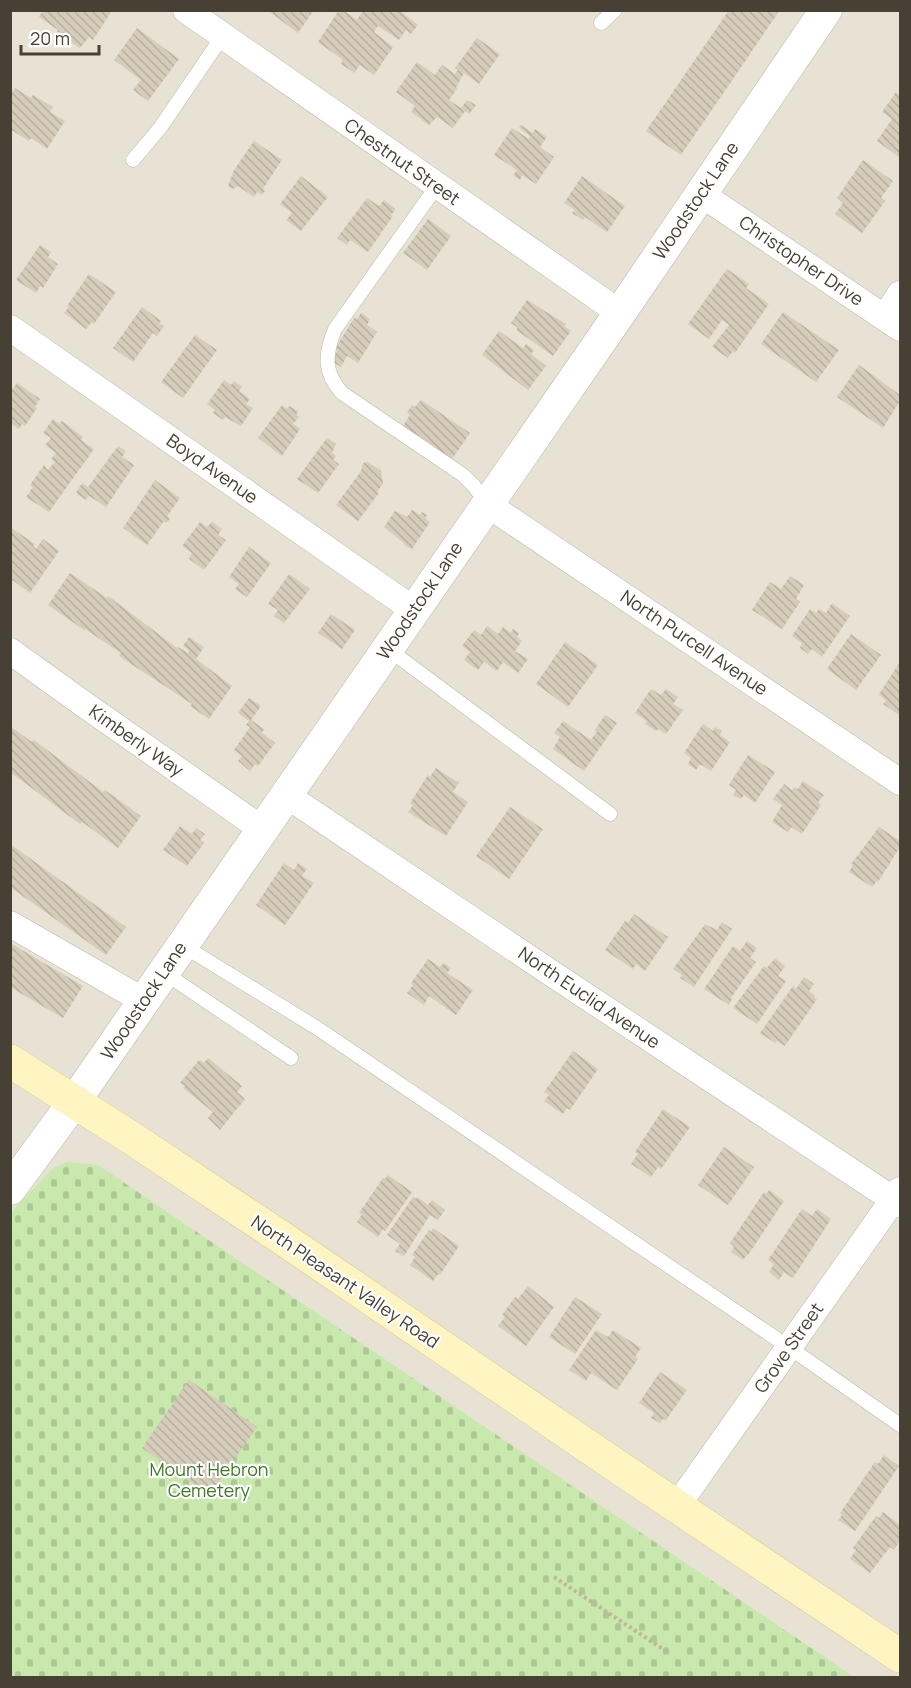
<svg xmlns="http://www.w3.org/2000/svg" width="911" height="1688" font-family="Manrope,sans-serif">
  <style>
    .residential { fill: #e7e2d3 }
    .cemetery { fill: url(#cemetery-stones) }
    .building { fill: url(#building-back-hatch) }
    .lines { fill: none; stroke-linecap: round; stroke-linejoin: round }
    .service-casing { stroke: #beb8a8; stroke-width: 15 }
    .minor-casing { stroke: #beb8a8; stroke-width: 27 }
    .tertiary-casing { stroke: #beb8a8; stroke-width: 33 }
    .secondary-casing { stroke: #d4c894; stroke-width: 34 }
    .path { stroke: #c0b699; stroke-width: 4; stroke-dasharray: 3 3; stroke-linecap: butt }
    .service { stroke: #fff; stroke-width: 14 }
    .minor { stroke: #fff; stroke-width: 26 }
    .tertiary { stroke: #fff; stroke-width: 32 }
    .secondary { stroke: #fff5c3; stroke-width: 33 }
    .labels { text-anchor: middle; stroke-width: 4.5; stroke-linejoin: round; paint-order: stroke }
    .street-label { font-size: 18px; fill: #464035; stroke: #fff }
    .park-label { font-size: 18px; fill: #3f7827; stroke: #fff }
  </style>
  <defs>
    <pattern id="cemetery-stones" width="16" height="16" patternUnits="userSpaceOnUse" patternTransform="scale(1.5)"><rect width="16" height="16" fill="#c9e8ad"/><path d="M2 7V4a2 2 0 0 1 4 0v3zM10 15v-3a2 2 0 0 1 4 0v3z" fill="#aec895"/></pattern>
    <pattern id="building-back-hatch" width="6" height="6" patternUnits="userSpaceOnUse" patternTransform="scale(1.5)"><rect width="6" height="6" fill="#d5ccba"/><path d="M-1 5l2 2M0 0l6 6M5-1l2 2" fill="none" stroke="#b8b0a0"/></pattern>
  </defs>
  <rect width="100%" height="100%" fill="#f3f0e5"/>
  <path class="residential" d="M11,11H900V1677H854L53,1168L11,1212Z"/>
  <path class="cemetery" d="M67,1162L98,1165L854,1677L11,1678V1212L53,1168Z"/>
  <path class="building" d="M43,10H109L111,12L93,40L89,37L80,48L56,33L58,30L39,17Z
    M267,10H314L298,33Z
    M339,10H343L357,20L363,10H399L418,25L411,34L406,30L399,40L378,26L374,32L393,47L374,75L360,65L354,73L341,64L343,60L318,42Z
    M729,10H780L681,155L646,131Z
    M137,28L179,59L148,101L133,90L141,80L114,60Z
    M477,38L500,54L479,84L464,73L456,88L457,89L449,100L461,108L467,100L476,105L469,114L465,111L453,128L437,117L429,125L411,112L415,106L396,92L417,62L435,75L442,65L455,74L458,70L455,68Z
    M15,88L31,98L33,95L53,107L50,112L65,121L47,149L31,138L29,141L10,129L12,125L10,124V96Z
    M896,92L900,96V158L877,141L892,119L882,112Z
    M521,125L533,133L535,129L547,137L540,147L554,157L536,184L522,175L520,180L513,175L517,170L494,155L512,128L529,139L530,136L519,128Z
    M254,141L282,160L263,189L265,191L262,195L257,192L254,197L238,186L233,189L228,186L234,170Z
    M863,160L893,181L881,198L885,201L862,233L835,214L843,203L837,198Z
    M301,176L328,197L301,231L286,220L292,213L280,204Z
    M582,176L625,206L607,232L585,217L583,220L572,213L575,210L564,203Z
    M367,198L379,206L384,200L396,209L391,215L393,216L368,252L350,240L347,245L337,238Z
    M428,219L451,236L427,270L403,253Z
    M40,245L51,252L48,257L58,264L43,288L40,286L36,293L16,280Z
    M727,269L749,284L746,288L769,304L735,353L733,351L728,358L712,347L729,325L722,320L709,339L688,324Z
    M89,274L116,292L94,324L92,322L86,329L64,313L69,307L67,306Z
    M527,300L566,324L564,326L571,331L553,356L516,330L518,328L511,323Z
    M142,307L161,321L159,323L164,326L157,336L153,333L133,362L113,348Z
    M783,312L839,350L816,382L761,344Z
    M361,313L370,319L367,325L377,332L358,363L347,356L341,367L331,361L338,350L335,349L354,318L357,319Z
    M499,331L523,348L526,344L534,350L531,354L546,366L528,390L482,355Z
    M195,335L217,350L183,398L161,382Z
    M859,365L900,395V401L883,428L837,397Z
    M224,380L231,385L234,381L242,387L239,391L250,399L246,404L253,408L241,426L225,417L223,420L213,413L215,410L207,404Z
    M17,383L40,399L35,407L37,408L25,426L22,424L19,429L10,423V392Z
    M421,400L470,433L452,459L403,426L410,415L407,413L412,405L415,407Z
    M282,405L287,409L289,406L298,411L296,415L299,417L293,424L300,429L282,456L258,438Z
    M53,419L59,424L62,421L83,437L81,440L94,449L49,512L26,497L33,487L30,485L44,465L48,470L55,462L51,459L56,453L45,445L51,438L43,433Z
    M327,438L336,444L332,453L336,456L333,460L339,464L318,493L297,479Z
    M118,446L126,451L122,457L134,465L106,507L89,496L86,500L76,493L82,483L88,487Z
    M368,462L381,471L383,483L377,492L379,493L358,521L336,505L361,471L363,463Z
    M155,480L180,498L167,516L170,519L166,523L164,521L147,545L123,528Z
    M412,510L420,515L422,512L427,515L425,518L430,522L412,549L404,545L405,544L384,527L395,511L407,517Z
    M200,522L207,527L212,522L222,529L218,535L226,540L204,570L189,559L192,553L182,546Z
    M10,527L35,544L33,546L36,549L43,539L59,551L30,593L11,579Z
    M249,547L271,563L247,597L235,589L239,584L229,577Z
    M70,573L107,598L108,596L177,648L178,647L188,653L189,650L183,646L189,637L204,647L196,659L232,686L209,719L190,706L192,704L119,656L121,653L85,629L84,630L48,605Z
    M289,574L310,589L284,623L274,616L278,610L268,604Z
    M790,576L804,585L796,599L800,602L782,629L752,610L770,582L781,589Z
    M832,603L850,616L822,657L812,649L808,654L800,648L802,643L792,636L810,609L816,613L819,609L826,613Z
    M331,614L355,630L342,649L318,633Z
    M487,626L498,634L503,627L511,633L513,629L519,633L517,637L522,641L515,651L528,659L518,673L503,662L497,671L484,662L478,670L464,660L470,652L462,646L474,630L481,635Z
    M851,634L881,655L856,690L827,669Z
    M565,642L598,665L568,707L536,684Z
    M900,662V712L899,715L883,704L886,701L879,694Z
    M651,689L661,695L666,689L678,697L673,704L683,710L666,734L658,729L656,731L645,724L647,721L635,713Z
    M249,698L261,706L251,720L264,729L262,733L275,743L258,766L255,764L250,771L238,761L242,756L234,750L250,727L246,725L249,721L238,713Z
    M605,715L617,723L584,771L553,749L560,737L554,733L563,721L591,740L597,731L595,730Z
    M703,724L713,731L715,727L722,731L720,735L730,742L711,771L702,765H699L696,770L688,764L691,758L684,753Z
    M10,726L32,742L34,740L103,792L105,790L141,816L118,848L82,822L80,824L10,772Z
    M748,755L775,772L755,803L744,795L741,799L733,795L736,790L729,785Z
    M436,768L459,783L453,792L468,802L446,836L408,812L413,805L410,803L428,775L430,777Z
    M803,781L824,795L818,802L821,805L802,834L791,827L788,832L772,822L782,805L773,799L784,784L792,790L794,787L798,789Z
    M510,807L543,829L509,879L476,856Z
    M180,826L192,834L196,828L205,834L200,840L204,843L187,866L163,850Z
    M879,827L900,841V847L878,882L877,881L872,887L849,872L853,865L851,864Z
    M10,844L126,927L106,955L10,887Z
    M284,863L294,870L298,863L307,869L302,876L314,883L285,925L256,905Z
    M634,914L668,937L645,971L636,964L633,969L605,950L625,921L628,923Z
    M722,922L732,929L694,987L680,978L682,975L673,969L705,924L717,930Z
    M747,941L757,948L750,958L756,962L731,998L732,999L729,1005L704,989L733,946L740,951Z
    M10,943L83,986L63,1018L10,987Z
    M775,958L785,966L778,976L786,981L757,1024L733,1008L764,966L767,968Z
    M428,959L440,967L444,963L451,968L447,973L473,990L456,1015L429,996L424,1005L407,993L413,985L411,983Z
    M804,977L814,984L809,991L815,996L814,998L817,999L785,1046L777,1041L775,1043L760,1033L793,986L796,989Z
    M573,1051L598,1069L570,1110L567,1108L563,1114L544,1101L549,1095L544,1092Z
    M208,1058L242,1086L237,1092L245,1099L220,1130L208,1118L213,1112L183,1088L185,1086L180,1083L199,1060L204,1063Z
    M663,1109L690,1127L661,1169L658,1167L651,1177L631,1164L638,1154L635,1152Z
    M724,1147L754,1167L728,1205L698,1185Z
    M388,1175L412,1192L385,1231L383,1229L378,1237L357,1222L362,1214L359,1213L383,1178L385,1179Z
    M769,1190L784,1201L748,1255H747L743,1260L731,1252L734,1247L730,1243L764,1192L766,1194Z
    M413,1197L416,1199L417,1197L428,1205L432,1200L445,1210L438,1220L430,1215L404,1256L395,1251L400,1244L387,1235Z
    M802,1209L812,1216L817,1209L831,1219L793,1278L784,1272L779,1280L769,1272L774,1264L768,1260Z
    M433,1228L459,1246L440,1275L438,1274L433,1281L410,1265L415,1257L412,1255L429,1230L431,1232Z
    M528,1286L554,1307L526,1346L498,1326L505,1317L502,1315L515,1297L518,1299Z
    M575,1297L602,1314L575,1354L549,1337Z
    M596,1330L608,1337L613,1330L641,1348L635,1357L638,1359L617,1390L591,1373L586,1381L569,1370Z
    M660,1372L687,1390L666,1420L663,1419L660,1423L651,1418L654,1413L639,1403Z
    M189,1380L257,1427L209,1495L142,1448Z
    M884,1455L899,1466L855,1531L838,1520L842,1515L840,1513L875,1462L878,1464Z
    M883,1512L900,1525V1540L894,1550L890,1547L870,1573L850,1559L856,1550L853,1548L876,1516L879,1518Z"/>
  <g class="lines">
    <defs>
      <path id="service" d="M601,23L615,10
        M133,160L160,128L222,37
        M437,186L335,329C325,354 323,372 342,393L463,475L474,486L487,504
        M388,649L610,814
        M182,945L317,1028L790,1348L900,1425
        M163,972L291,1058"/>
      <path id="minor" d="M186,10L620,313
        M701,194L900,328
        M885,317L900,294
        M10,328L414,610
        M487,504L900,782
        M10,651L85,705L262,829
        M286,795L548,971L900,1204
        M10,924L144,1001
        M677,1506L900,1190"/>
      <path id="tertiary" d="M10,1189L74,1102L620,313L826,10"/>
      <path id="secondary" d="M10,1061L133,1139L282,1238L627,1473L900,1656"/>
    </defs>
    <use href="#service" class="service-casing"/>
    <use href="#minor" class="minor-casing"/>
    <use href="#tertiary" class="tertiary-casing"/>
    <use href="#secondary" class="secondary-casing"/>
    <path class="path" d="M554,1577L666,1651"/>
    <use href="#service" class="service"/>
    <use href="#minor" class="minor"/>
    <use href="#tertiary" class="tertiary"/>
    <use href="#secondary" class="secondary"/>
  </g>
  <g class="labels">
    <g class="street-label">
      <text transform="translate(402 162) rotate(35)" y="6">Chestnut Street</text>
      <text transform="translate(696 201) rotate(-56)" y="6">Woodstock Lane</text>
      <text transform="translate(801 261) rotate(34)" y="6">Christopher Drive</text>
      <text transform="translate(212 469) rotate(35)" y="6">Boyd Avenue</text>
      <text transform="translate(420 601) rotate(-56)" y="6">Woodstock Lane</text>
      <text transform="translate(694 643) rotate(34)" y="6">North Purcell Avenue</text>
      <text transform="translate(136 741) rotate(35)" y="6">Kimberly Way</text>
      <text transform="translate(589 998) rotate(34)" y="6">North Euclid Avenue</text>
      <text transform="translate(144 1001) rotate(-56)" y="6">Woodstock Lane</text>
      <text transform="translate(345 1282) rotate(34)" y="6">North Pleasant Valley Road</text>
      <text transform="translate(789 1348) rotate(-55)" y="6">Grove Street</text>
    </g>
    <g class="park-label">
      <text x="209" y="1476">Mount Hebron<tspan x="209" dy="21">Cemetery</tspan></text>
    </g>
  </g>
  <rect width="911" height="1688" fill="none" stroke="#464035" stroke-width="24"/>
  <path d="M21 45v9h78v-9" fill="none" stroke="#464035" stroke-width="3"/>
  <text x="30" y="45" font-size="18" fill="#464035" stroke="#ffffff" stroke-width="4.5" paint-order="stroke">20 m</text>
</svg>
